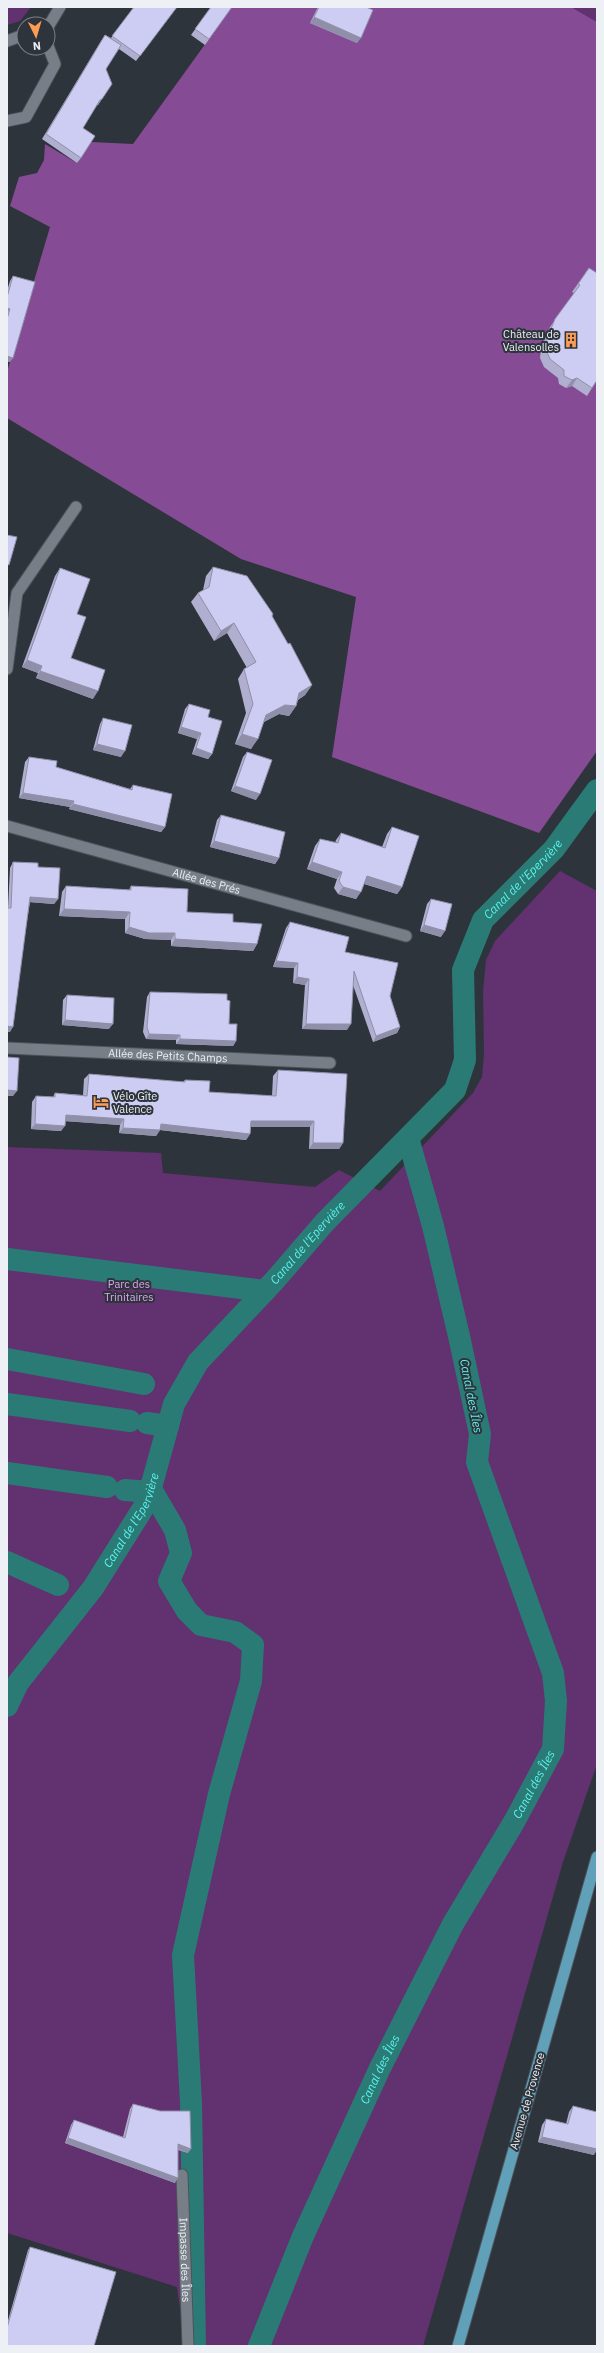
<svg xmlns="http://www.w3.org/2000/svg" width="604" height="2353" font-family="'IBM Plex Sans',sans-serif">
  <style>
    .green { fill: #62316f }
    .forest { fill: #854c95 }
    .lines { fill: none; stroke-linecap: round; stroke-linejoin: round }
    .canal { stroke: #2a7b76; stroke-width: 22 }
    .minor-casing { stroke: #4e535a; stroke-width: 13 }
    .tertiary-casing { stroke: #4e535a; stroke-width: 13 }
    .primary-casing { stroke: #4e535a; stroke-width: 13 }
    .minor { stroke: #777e87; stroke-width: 11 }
    .tertiary { stroke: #777e87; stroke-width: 11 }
    .primary { stroke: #60a0b8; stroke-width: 11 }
    .wall { fill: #b0afd0 }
    .shaded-wall { fill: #908fa9 }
    .building { fill: #cdccf2; stroke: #908fa9 }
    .labels { text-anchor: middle; stroke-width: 4; stroke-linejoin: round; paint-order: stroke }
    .poi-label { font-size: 11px; fill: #edf1f6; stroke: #2e343c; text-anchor: end }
    .street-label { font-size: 11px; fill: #edf1f6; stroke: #2e343c }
    .park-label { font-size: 11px; fill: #e2a4f3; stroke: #2e343c }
    .water-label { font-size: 12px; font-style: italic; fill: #5df3eb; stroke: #2e343c }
  </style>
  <rect width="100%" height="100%" fill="#2e343c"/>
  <path class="green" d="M7,7H31L20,21L7,25Z
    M571,7H597V22Z
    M560,871L597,891V1764L563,1862L423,2346H185L177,2287L7,2233V1147L161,1153L163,1173L315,1187L339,1170L380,1191L473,1093L482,1077L484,1053L483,992L486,960L495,941Z"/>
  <path class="forest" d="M232,7H571L597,22V751L539,833L332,757L356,597L241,559L7,418V372L50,227L10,206L19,177L37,173L44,160L45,144L77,163L91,142L133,144Z"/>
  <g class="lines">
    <g class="canal">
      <path d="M7,1259L265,1291"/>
      <path d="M7,1359L144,1384"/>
      <path d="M7,1404L130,1421"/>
      <path d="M147,1423L168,1426"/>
      <path d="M7,1473L107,1487"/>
      <path d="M151,1489L175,1530L181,1553L169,1581L187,1611L201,1625L235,1632L253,1645L251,1681L219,1794L183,1955L191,2103L195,2346"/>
      <path d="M125,1490L150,1492"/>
      <path d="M7,1562L58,1585"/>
      <path id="s1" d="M7,1706L18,1683L93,1588L147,1502L174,1404L198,1362L275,1280L325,1222L455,1090L465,1060L463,970L483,920L554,849L597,790"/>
      <path id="s2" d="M259,2346L303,2236L380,2068L453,1924L514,1822L553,1749L556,1701L553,1673L477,1462L480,1434L459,1336L433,1226L408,1138"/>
    </g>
    <defs>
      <g id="minor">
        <path d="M7,669L17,593L76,507"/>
        <path id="s3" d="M7,826L406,936"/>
        <path id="s4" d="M7,1048L330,1063"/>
        <path id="s5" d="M182,2175L188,2346"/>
      </g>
      <path id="tertiary" d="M48,27L60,7
        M7,41L24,35
        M7,121L26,117L55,64L48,46"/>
      <path id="primary" d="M458,2346L597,1857"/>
    </defs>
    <use href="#minor" class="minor-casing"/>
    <use href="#tertiary" class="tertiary-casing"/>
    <use href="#primary" class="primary-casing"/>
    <use href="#minor" class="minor"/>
    <use href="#tertiary" class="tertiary"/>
    <use href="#primary" class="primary"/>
  </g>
  <path class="wall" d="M134,7H177L136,61L119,49L106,69L102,99L98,105H96L83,128L81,158L77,163L42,139L101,41L105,35L111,38Z
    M211,7H232L205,45L191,35Z
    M318,7H366L357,43L310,23Z
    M589,268L592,388L587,396L572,386L566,388L559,384L558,378L544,367L540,358L541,349L550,327L574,293L572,292Z
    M13,276L10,362L7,361V291L10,281Z
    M213,567L272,616L312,685L305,695L298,700L296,706L289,716L279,714L264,722L251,749L235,744L246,713L238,679L244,669L247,668L227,633L214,641L191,602L198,593L203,590L206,576Z
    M60,568L77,614L71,658L93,699L36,678L38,673L22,667L55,576Z
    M189,704L208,717L212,754L208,759L192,754L197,739L178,733L185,709Z
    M103,718L121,757L93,750L100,724Z
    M247,752L256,800L231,791L243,757Z
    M29,757L56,767L130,789L133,785L165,827L161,832L69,809L70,807L19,798L25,762Z
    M221,815L279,858L275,864L210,847L217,820Z
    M392,827L402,887L397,894L364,884L356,899L338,894L334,888L337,879L307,869L315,846L320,839L335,843L336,840L341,833L382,847L387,834Z
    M13,862L38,867L58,899L54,904L30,902L10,1032L8,908L10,868Z
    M66,886L129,890L131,886L187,912L233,922L257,944L253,951L171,946V940L145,939L125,933V919L59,916L62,892Z
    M431,899L441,937L420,931L427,904Z
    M290,922L345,952L390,996L400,1027L397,1033L373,1042L353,985L347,1030L302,1029L305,985L293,983L294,968L273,967L286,928Z
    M150,992L227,1000L229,1024L236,1041L233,1046L176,1044V1040L146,1039L143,1032L147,997Z
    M67,995L109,1029L62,1025L63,1000Z
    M278,1070L343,1143L339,1149H309L310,1127H251L250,1134L246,1140L160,1130L156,1136L119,1133L120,1125L66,1121L61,1131L31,1129L32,1102L36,1096L53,1097L55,1093L83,1095L84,1079L89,1074L183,1082L185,1080L209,1092L272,1096L273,1076Z
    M133,2104L160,2111L188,2153L178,2150L175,2183L65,2143L71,2125L74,2120L123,2137L130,2109Z
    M573,2106L594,2155L538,2142L542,2125L546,2119L566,2124L569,2112Z
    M30,2247L7,2346V2324L28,2250Z"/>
  <path class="shaded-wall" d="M314,17L361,38L357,43L310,23Z
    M102,99L98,105L96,106L100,100Z
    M7,308L10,309L7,313Z
    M7,356L13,358L10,362L7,361Z
    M577,378L572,386L566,388L572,380Z
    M234,623L227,633L214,641L221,631Z
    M27,660L42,666L38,673L22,667Z
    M40,671L98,691L93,699L36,678Z
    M312,685L305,695L293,703L299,693Z
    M285,705L296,706L289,716L279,714L260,724L266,715Z
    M181,727L201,733L197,739L178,733Z
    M242,734L258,739L251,749L235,744Z
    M97,744L125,751L121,757L93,750Z
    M196,748L212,754L208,759L192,754Z
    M235,786L260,794L256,800L231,791Z
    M23,793L74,801L70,807L19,798Z
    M73,804L165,827L161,832L69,809Z
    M214,841L279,858L275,864L210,847Z
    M312,862L342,872L337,879L307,869Z
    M367,876L402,887L397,894L362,883Z
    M343,887L361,892L356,899L338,894Z
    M30,897L58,899L54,904L27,902Z
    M64,909L130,912L125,919L59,916Z
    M424,925L445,931L441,937L420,931Z
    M129,927L175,933L171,940L145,939L125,933Z
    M175,939L257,944L253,951L171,946Z
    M276,961L298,963L294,968L273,967Z
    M297,977L309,979L305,985L293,983Z
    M65,1020L113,1024L109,1029L62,1025Z
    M306,1024H351L347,1030L302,1029Z
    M7,1026L13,1027L10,1032H7Z
    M400,1027L397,1033L373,1042L376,1036Z
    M149,1034L180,1035L176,1040L146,1039Z
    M180,1039L236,1041L233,1046L176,1044Z
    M7,1090L17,1091L13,1096H7Z
    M66,1115L124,1119L120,1125L62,1121Z
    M251,1121H314L310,1127H247Z
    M35,1124L65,1126L61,1131L31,1129Z
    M161,1124L250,1134L246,1140L160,1130L156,1136L119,1133L123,1128Z
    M313,1143H343L339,1149H309Z
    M542,2137L597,2149V2150L594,2155L538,2142Z
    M68,2138L178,2178L175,2183L65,2143Z
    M178,2144L191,2149L188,2153L175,2148Z"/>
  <path class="building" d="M134,7H177L140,56L112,36Z
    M211,7H232L209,39L195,29Z
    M319,7H366L373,10L361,38L314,17Z
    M105,35L121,45L106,69L112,84L102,99L100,100L83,128L95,136L81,158L46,134Z
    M589,268L597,273V380L592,388L577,378L572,380L564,376V370L550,359L546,350V341L555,319L580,285L578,284Z
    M13,276L35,282L13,358L7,356V319L10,309L7,308V297Z
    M7,535L17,537L9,565L7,564Z
    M213,567L247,576L273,614L272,616L288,644L290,643L312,685L299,693L296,706L285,705L266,715L258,739L242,734L253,704L244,669L256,662L234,623L221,631L198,593L209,587Z
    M60,568L90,579L77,614L86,617L71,658L105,670L98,691L40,671L42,666L27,660Z
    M189,704L210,710L208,717L222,721L212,754L196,748L201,733L181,727Z
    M103,718L132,725L125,751L97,744Z
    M247,752L272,760L260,794L235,786Z
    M29,757L57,761L56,767L132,790L133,785L172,794L165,827L73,804L74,801L23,793Z
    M221,815L285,832L279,858L214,841Z
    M392,827L419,836L402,887L367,876L361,892L343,887L339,881L342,872L312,862L320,839L338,843L341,833L385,848Z
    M13,862L38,863V867L60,868L58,899L30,897L13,1027L7,1026V908H11Z
    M66,886L131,890V886L188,889L187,912L233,914V922L262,924L257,944L175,939V933H149L129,927L130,912L64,909Z
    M431,899L452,904L445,931L424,925Z
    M290,922L349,937L345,952L398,963L390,996L400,1027L376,1036L354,971L351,1024H306L309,979L297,977L298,963L276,961Z
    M150,992L227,994V1000L230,1001L229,1024H237L236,1041L180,1039V1035L149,1034L147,1027Z
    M67,995L114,998L113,1024L65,1020Z
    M7,1057L19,1058L17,1091L7,1090Z
    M278,1070L347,1074L343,1143H313L314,1121H251L250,1134L161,1124L160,1130L123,1128L124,1119L66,1115L65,1126L35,1124L36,1096L55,1097V1093L87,1096L89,1074L185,1082V1080L210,1081L209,1092L276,1096Z
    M133,2104L160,2111H190L191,2149L178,2144V2178L68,2138L74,2120L125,2138Z
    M573,2106L597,2112V2149L542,2137L546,2119L568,2124Z
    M30,2247L116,2272L94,2346H7V2328Z"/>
  <defs>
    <symbol id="building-bare" viewBox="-9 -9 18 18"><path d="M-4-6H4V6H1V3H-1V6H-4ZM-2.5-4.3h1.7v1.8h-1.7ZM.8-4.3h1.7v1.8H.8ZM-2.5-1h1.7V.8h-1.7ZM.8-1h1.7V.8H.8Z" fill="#fd9c55" stroke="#2e343c" stroke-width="2.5" paint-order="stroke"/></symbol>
    <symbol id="hotel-bare" viewBox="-9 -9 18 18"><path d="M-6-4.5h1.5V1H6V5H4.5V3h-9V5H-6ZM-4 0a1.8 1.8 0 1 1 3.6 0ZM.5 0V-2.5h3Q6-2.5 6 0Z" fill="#fd9c55" stroke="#2e343c" stroke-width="2.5" paint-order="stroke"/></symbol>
  </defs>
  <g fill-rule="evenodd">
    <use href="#building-bare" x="560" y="329" width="22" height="22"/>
    <use href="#hotel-bare" x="90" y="1091" width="22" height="22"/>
  </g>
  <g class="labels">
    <g class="poi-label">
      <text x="559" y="338">Château de<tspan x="559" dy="13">Valensolles</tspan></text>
      <text x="113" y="1100" text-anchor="start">Vélo Gîte<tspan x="113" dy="13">Valence</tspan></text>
    </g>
    <g class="street-label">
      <text dy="4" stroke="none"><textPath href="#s3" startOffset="207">Allée des Prés</textPath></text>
      <text dy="4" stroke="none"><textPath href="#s4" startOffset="161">Allée des Petits Champs</textPath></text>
      <text transform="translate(527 2101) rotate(-74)" y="4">Avenue de Provence</text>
      <text dy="4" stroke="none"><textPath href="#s5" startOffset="85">Impasse des Îles</textPath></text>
    </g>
    <g class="park-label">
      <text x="129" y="1288">Parc des<tspan x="129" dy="13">Trinitaires</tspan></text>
    </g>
    <g class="water-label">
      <text dy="4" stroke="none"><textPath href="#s1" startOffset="1005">Canal de l'Epervière</textPath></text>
      <text dy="4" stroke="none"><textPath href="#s1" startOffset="560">Canal de l'Epervière</textPath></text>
      <text transform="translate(471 1396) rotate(79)" y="4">Canal des Îles</text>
      <text dy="4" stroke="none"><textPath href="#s1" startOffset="225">Canal de l'Epervière</textPath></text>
      <text dy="4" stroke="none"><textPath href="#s2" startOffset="626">Canal des Îles</textPath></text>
      <text dy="4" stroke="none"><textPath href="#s2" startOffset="302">Canal des Îles</textPath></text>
    </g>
  </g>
  <rect width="604" height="2353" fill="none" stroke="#edf1f6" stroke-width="16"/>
  <g transform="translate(36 36) rotate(175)"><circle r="19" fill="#2e343c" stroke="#7a8086"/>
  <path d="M0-3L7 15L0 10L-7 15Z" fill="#fd9c55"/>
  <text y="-6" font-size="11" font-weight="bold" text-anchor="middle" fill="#edf1f6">N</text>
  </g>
</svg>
